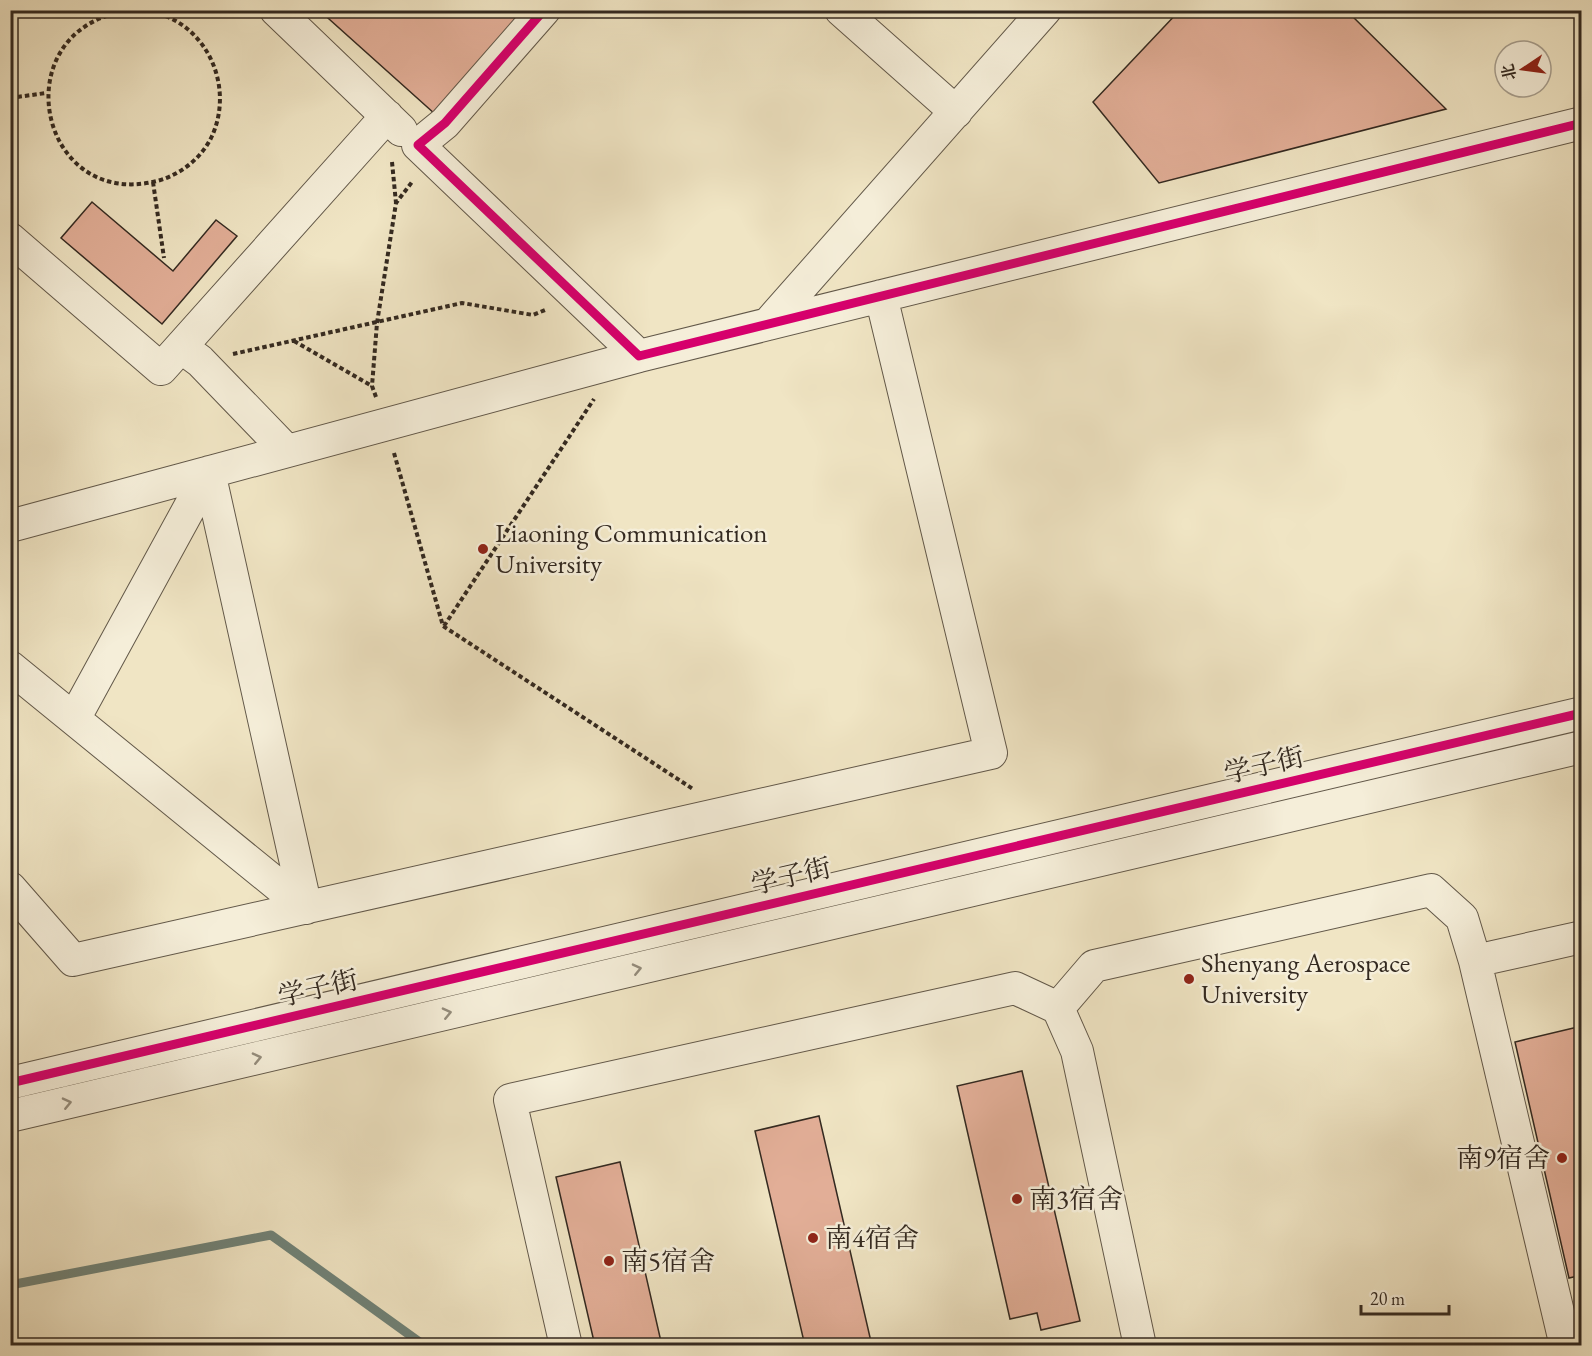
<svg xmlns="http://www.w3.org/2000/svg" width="1592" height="1356" font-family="'EB Garamond','Noto Serif SC',serif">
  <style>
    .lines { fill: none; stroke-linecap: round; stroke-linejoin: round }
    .stream { stroke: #718378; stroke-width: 9 }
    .building { fill: #e2ae97; stroke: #332920; stroke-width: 1.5 }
    .minor-casing { stroke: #625849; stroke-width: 34 }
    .path { stroke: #332920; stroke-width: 4; stroke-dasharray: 4.5 3; stroke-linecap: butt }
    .minor { stroke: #f5eed9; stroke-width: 32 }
    .cycleway-casing { stroke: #f5eed9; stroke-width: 13 }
    .cycleway { stroke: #d6006c; stroke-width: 9 }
    .oneway { stroke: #948c7c }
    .poi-dot { fill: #8f2418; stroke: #f5eed9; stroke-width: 2 }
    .labels { text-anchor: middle; stroke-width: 5; stroke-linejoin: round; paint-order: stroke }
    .poi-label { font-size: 27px; fill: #332920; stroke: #f5eed9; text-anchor: start }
    .street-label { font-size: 27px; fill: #332920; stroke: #f5eed9 }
  </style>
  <rect width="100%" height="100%" fill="#f0e5c4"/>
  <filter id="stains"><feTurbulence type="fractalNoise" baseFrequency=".00333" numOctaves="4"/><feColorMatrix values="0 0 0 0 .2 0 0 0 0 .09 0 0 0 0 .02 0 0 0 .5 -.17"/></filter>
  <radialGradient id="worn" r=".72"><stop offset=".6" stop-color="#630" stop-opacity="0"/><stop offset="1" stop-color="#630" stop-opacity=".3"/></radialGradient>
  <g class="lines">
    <path class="stream" d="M10,1285L271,1235L425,1346"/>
  </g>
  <path class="building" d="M319,10H544L445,123Z
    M1180,10H1346L1446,109L1159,183L1093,102Z
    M92,202L173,271L216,220L237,236L162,324L61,238Z
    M1582,1026V1275L1569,1278L1515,1042Z
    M1022,1071L1080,1321L1041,1330L1037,1313L1010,1319L957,1086Z
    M819,1116L872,1346H805L755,1131Z
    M620,1162L662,1346H595L556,1177Z"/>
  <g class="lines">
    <defs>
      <path id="minor" d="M276,10L401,130
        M544,10L445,123L418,145L639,356L1582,123
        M841,10L956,112
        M10,239L161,369L387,116
        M768,324L1045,10
        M181,347L200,361L287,451
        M209,472L306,908
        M10,526L639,356
        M10,667L306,908
        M74,719L209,472
        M10,888L73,960L991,753L881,296
        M1475,961L1582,937
        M1058,1008L1094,966L1431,890L1462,918L1475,961L1566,1346
        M10,1083L1582,713
        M10,1116L1582,747
        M566,1346L510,1100L1015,988L1058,1008L1077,1051L1140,1346"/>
    </defs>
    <use href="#minor" class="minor-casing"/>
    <path class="path" d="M137,10C0,20 34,212 157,181C180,175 202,158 212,136C232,92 213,37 168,17C160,14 150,13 142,10
      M168,17L172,10
      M10,98L46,93
      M392,162L396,203
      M153,182L164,258
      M294,341L372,386
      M233,354L462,303L533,315L545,310
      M376,397L372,386L377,323L396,203L412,182
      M394,453L443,626L693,789
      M444,626L594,399"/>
    <use href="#minor" class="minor"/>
    <defs>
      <path id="cycleway" d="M544,10L445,123L418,145L639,356L1582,123
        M10,1083L1582,713"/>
    </defs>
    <use href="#cycleway" class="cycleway-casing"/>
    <use href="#cycleway" class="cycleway"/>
  </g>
  <defs><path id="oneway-chevron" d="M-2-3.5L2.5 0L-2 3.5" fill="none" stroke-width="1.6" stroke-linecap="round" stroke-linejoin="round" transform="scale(1.5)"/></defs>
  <g class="oneway">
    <use href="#oneway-chevron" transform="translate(637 969) rotate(-13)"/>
    <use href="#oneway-chevron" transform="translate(447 1013) rotate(-13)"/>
    <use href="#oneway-chevron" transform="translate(257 1058) rotate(-13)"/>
    <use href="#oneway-chevron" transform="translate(67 1103) rotate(-13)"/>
  </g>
  <g class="poi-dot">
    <circle cx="483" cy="549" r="6"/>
    <circle cx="1189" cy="979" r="6"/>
    <circle cx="1562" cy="1158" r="6"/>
    <circle cx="1017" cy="1199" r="6"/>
    <circle cx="813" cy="1238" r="6"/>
    <circle cx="609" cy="1261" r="6"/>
  </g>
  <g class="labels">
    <g class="poi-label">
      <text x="495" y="542">Liaoning Communication<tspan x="495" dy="31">University</tspan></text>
      <text x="1201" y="972">Shenyang Aerospace<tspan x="1201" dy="31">University</tspan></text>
      <text x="1550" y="1167" text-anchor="end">南9宿舍</text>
      <text x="1029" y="1208">南3宿舍</text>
      <text x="825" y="1247">南4宿舍</text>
      <text x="621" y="1270">南5宿舍</text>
    </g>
    <g class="street-label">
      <text transform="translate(1264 765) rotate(-13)" y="9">学子街</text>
      <text transform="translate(791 876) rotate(-13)" y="9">学子街</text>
      <text transform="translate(318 988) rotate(-13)" y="9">学子街</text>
    </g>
  </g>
  <rect width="1592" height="1356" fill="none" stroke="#f0e5c4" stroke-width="36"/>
  <rect x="12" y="12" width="1568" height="1332" fill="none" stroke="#332920" stroke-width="3"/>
  <rect x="18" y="18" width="1556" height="1320" fill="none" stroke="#332920" stroke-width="1.5"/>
  <g transform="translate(1523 69) rotate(257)"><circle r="28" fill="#f5eed9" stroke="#a79f8f" stroke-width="1.5"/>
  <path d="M0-4.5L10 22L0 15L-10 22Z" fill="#8f2418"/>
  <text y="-9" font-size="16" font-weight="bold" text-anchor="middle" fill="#332920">北</text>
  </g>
  <path d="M1361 1305v9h88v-9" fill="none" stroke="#332920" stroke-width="3"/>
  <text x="1370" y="1305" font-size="18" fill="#332920" stroke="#f5eed9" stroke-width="4.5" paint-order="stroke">20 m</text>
  <rect width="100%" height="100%" filter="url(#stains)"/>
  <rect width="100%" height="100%" fill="url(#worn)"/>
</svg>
